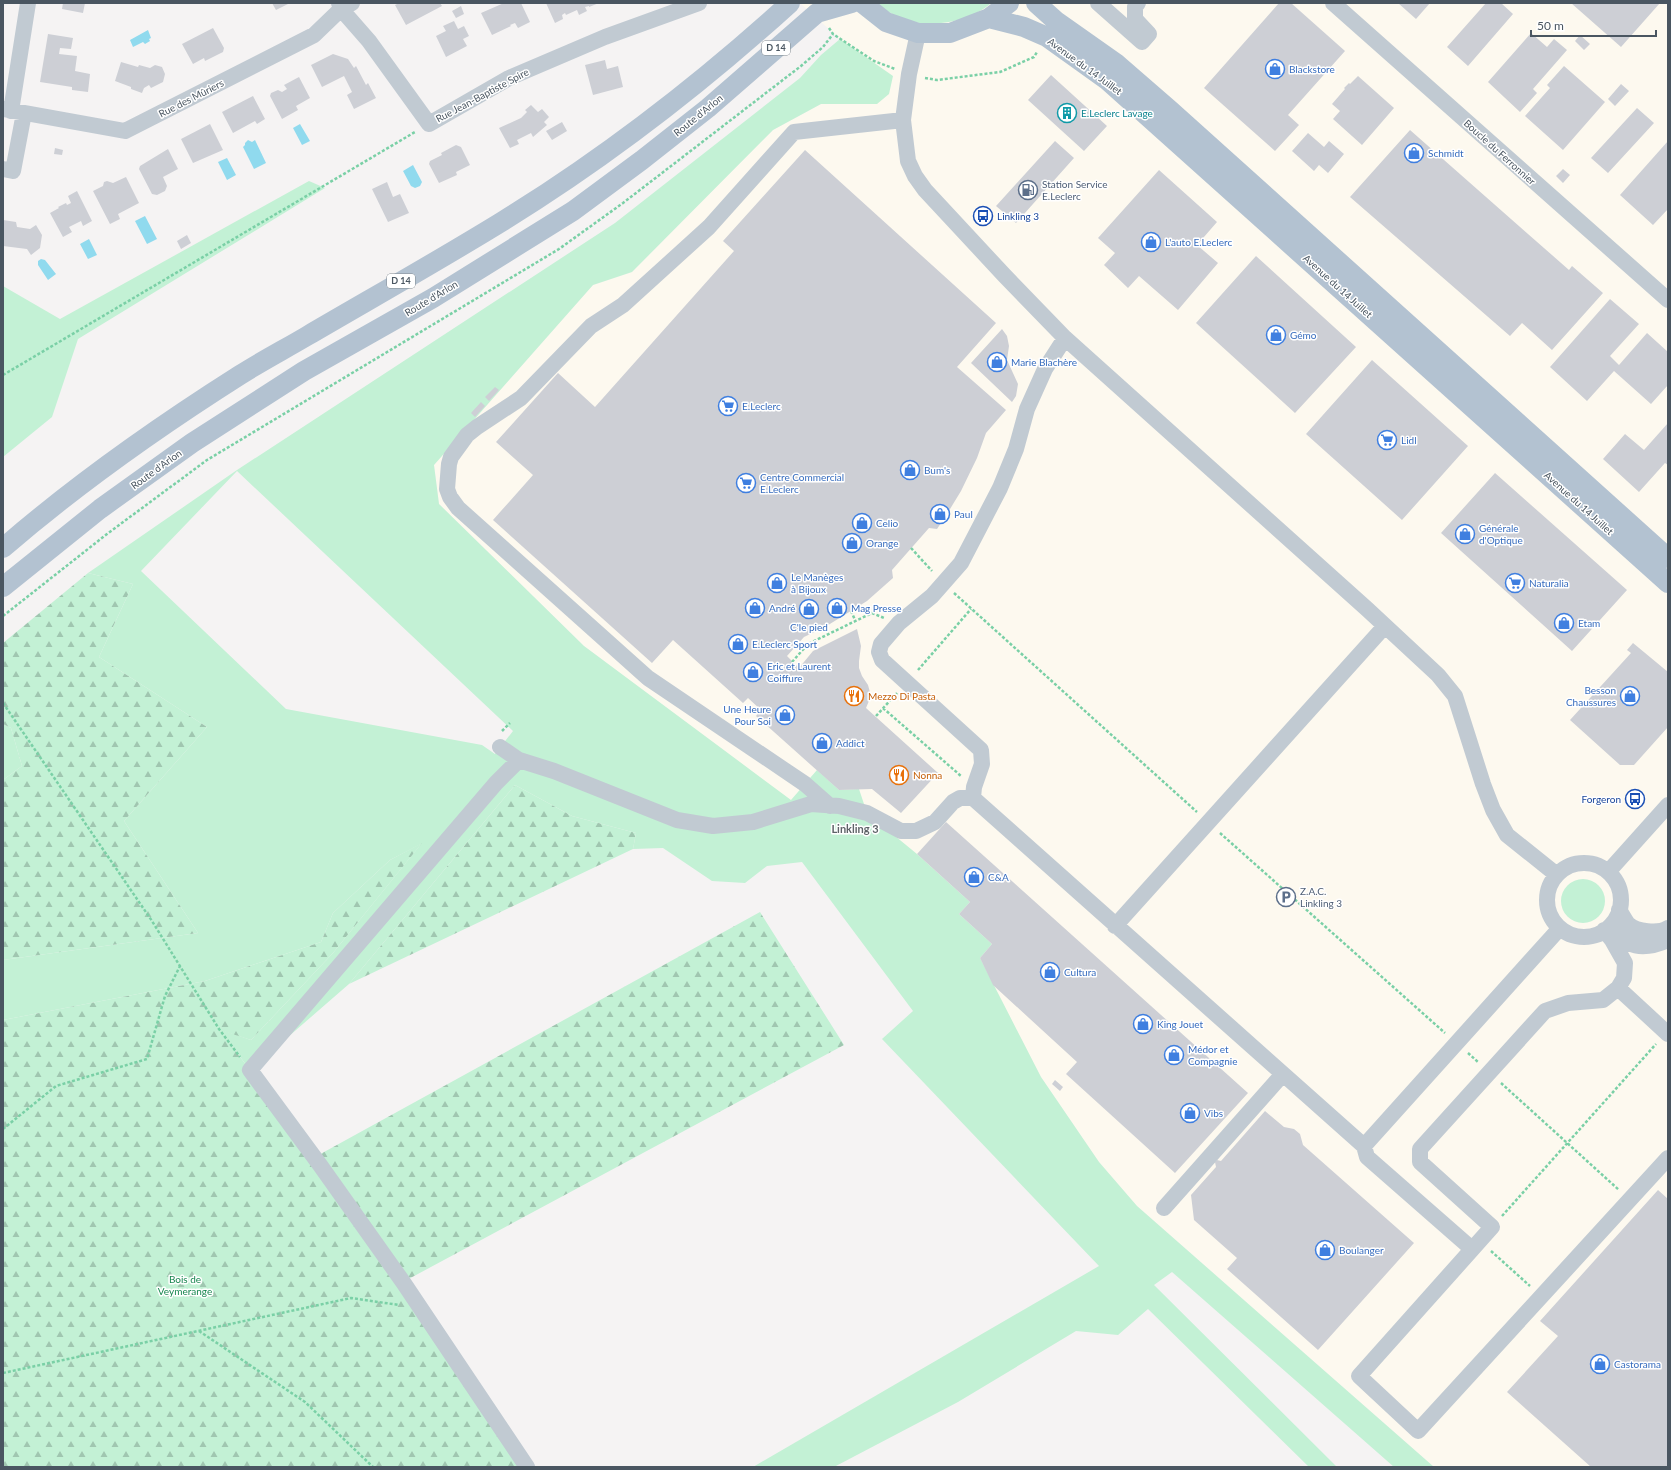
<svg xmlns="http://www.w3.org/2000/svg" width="1671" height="1470" font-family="Lato,sans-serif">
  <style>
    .commercial { fill: #fdf9ef }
    .grass { fill: #c3f1d5; fill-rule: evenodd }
    .forest { fill: url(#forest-firs) }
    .water { fill: #90daee }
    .building { fill: #cdcfd5 }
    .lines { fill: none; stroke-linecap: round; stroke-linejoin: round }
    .path { stroke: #7ad0a6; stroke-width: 2.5; stroke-dasharray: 3 2; stroke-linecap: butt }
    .minor { stroke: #c1cad2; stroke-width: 16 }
    .major { stroke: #b3c2d1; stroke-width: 20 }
    .labels { text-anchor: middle; stroke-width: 3; stroke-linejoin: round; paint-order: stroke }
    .shield { fill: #fff; stroke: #808990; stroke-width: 1 }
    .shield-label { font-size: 9px; font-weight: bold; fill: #4a5661 }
    .street-label { font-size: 10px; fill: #4a5661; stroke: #fff }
    .shop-label { font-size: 10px; fill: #366cbe; stroke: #fff; text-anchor: start }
    .culture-label { font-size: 10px; fill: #0d838f; stroke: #fff; text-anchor: start }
    .service-label { font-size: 10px; fill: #4e5e75; stroke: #fff; text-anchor: start }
    .transit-label { font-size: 10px; fill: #164399; stroke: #fff; text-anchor: start }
    .food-label { font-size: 10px; fill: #c56008; stroke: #fff; text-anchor: start }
    .park-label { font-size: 10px; fill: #17864f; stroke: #fff }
    .neighbourhood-label { font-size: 11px; font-weight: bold; fill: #5f6368; stroke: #fff }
  </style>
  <defs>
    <pattern id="forest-firs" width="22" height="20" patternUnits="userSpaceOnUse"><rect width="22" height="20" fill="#c3f1d5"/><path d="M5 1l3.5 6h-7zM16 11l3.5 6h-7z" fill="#a0c6b0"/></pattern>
  </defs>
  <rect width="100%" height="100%" fill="#f5f3f3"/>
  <path class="commercial" d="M800,3H1668V1467H1434L1137,1206L1099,1162L1041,1077L993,985L980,958L992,944L959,914L970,902L817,770L791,801L584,646L439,504L434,465L593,285L632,272L773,130L821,104H877L840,39Z"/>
  <path class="grass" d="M874,3H991C969,23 925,30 898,17C890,13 882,8 874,3Z
    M840,39L893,76L889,94L877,104H821L773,130L632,272L593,285L434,465L439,504L584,646L791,800L817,770L839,790L859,789L867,813L917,854L970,902L959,914L992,944L980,958L1041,1077L1099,1162L1137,1206L1434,1467H1394L1172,1272L1154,1285L1337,1467H1309L1148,1309L1118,1335L1076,1331L958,1402L834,1467H753L1099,1266L882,1039L913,1011L802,862L767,866L745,883L712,881L663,848L633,849L636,833L572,816L515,785L349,984L250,1070L219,1029L251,1040L333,953L421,844L390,860L333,913L321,942L205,981L3,1020V960L198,933L124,821L207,727L99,657L133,584L88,573L237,470L615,223L800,78L821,55ZM237,471L513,731L495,754L482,745L286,709L141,571Z
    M309,181L325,188L78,339L52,417L3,457V286L60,319Z
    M3,724L11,728L22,766L3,780Z
    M1561 901a22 22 0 1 1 44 0a22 22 0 1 1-44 0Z"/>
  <path class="forest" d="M88,573L133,584L99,657L207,727L124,821L198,933L3,960V780L22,766L11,728L3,724V643Z
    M515,785L572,816L636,833L633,849L349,984Z
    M422,843L333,953L251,1040L220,1030L315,1157L760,912L844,1045L403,1282L527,1467H3V1020L205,981L321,942L333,913L390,860Z"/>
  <path class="water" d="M148,30L151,38L149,39L150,41L145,44L143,42L133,47L130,40Z
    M300,124L310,141L302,145L293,128Z
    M248,140L252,142L255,140L266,163L254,169L243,147L245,145V143Z
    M227,158L236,175L227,180L218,162Z
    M413,165L422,182L420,186L415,188L411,186L403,171Z
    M145,216L157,239L147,244L135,221Z
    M89,239L97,255L88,259L80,244Z
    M41,259L45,260L56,274L48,280L38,265V261Z"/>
  <path class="building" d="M63,3H85L83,13L62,9Z
    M272,3H290L276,10Z
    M399,3H440L442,6L406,25L395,5Z
    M504,3H521L530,22L518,28L515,23L510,25L511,26L492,35L481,13Z
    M546,3H599L589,7V6L585,7L587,11L579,15L577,10L566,15L565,13L562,15L563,19L555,23Z
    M1279,3H1291L1345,51L1288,115L1299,125L1275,151L1204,88Z
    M1398,3H1430L1416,19Z
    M1486,3H1501L1513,14L1468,66L1447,47Z
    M1571,3H1660L1621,47Z
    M461,6L464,14L456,18L452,11Z
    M454,21L458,29L464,26L469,36L463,39L467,46L446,57L436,36L446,31L443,26Z
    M213,28L224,48L223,52L205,61L204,58L193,64L182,44Z
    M1531,33L1547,47L1554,39L1567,50L1533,89L1537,93L1520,112L1488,82Z
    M48,34L73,38L71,49L60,48L59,54L77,56L75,71L90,74L88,92L72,90V87L40,82Z
    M1580,35L1590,44L1584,50L1575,41Z
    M333,54L348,59L354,68L356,66L366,85L368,83L376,98L354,109L347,95L352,92L344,76L322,87L311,65Z
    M605,60L607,69L618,66L623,87L593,95L585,65Z
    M121,62L138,67L139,65L150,68L155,65L162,67L165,74L163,82L151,88L149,85L144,88L142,93L131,89V87L115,81Z
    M1564,66L1605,102L1563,150L1525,116L1550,88L1547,85Z
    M1051,75L1107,126L1084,151L1028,100Z
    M1358,76L1394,108L1362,145L1333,119L1340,111L1332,104L1345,89L1344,88L1349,83L1350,84Z
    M299,77L310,98L296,106L298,110L282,119L270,96L271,93L278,90L282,92L287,89L284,85Z
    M1621,84L1629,91L1615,106L1608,99Z
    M253,96L265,119L257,124L255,121L233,133L222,112Z
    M531,105L538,112L542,109L549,117L544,122L547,125L533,137L531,133L517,140L519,144L510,148L499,128L521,118L527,112L525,110Z
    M1637,108L1654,123L1608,173L1591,158Z
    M562,122L567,131L552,140L546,131Z
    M210,124L223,150L193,163L181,139Z
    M1410,130L1569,270L1572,266L1603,293L1552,350L1522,323L1510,336L1350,197Z
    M1308,133L1324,147L1329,141L1344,154L1328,173L1319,165L1314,171L1292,151Z
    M1055,141L1074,158L1016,223L996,206Z
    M1668,141V209L1653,225L1620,195Z
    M456,145L461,147L470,165L456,172L457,175L439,183L429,164L430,161L442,155L441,153Z
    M55,148L63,150L62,155L54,154Z
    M168,149L178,169L163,177L167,186L165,191L157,195L152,194L139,169L140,166Z
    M805,150L996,323L957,367L1006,410L986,433L977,458L961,491L947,514L937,529L929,528L892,570L893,578L867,601L825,627L804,637L787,656L799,668L813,651L857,629L861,646L859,661V668L862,676L868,685L871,696L866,708L938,773L901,813L872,789L839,790L756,716L761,710L748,698L743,703L673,640L652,663L493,520L533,475L496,442L558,373L595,407L734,251L723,241Z
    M1563,169L1570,175L1563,183L1556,176Z
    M1159,170L1217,222L1197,245L1218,263L1178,310L1139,276L1128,288L1104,265L1115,253L1098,238Z
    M126,177L139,203L118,214L120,219L110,224L93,191L103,186L104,182L107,181L113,183Z
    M387,182L393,197L400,194L409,213L388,222L372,189Z
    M77,191L92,221L83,226L81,221L69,227L72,232L63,237L50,213L59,208L58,207L66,203L67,205L71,203L68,196Z
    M3,220L16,222L17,227L30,229L36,225L42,235L40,248L31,255L27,249L3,246Z
    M187,235L191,243L181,249L177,241Z
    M1256,256L1356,347L1295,413L1196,323Z
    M1610,299L1639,324L1610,356L1619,365L1647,333L1668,352V385L1651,404L1614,371L1587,401L1550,367Z
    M1002,329L1007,336L1009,346L1007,360L1018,384L1016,396L1012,402L971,363Z
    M1372,360L1468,446L1402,520L1306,434Z
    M495,387L499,390L489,401L485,397Z
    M481,402L485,406L475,417L471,413Z
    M1668,423V465L1665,463L1639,492L1603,459L1625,434L1644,450Z
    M1495,473L1627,590L1572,651L1441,533Z
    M1633,643L1668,672V727L1634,765H1620L1570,720L1631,653L1627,650Z
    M946,822L1248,1093L1175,1173L1066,1074L1077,1062L993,985L980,958L992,944L959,914L970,902L917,854Z
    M1055,1080L1063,1087L1060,1091L1052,1084Z
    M1265,1111L1284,1127L1294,1129L1300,1134L1303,1145L1414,1243L1318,1350L1227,1269L1237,1258L1194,1220L1191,1195L1216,1167L1215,1162L1217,1160L1221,1161Z
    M1658,1190L1668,1199V1467H1591L1507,1392L1558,1336L1540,1321Z"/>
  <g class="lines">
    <path class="path" d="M829,28L833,34L874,61L895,69
      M925,78L937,80L1000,72L1034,57L1037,52
      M3,375L415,132
      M911,548L932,571
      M954,593L1197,812
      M851,611L855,620
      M3,616L107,534L207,460L559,249L623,203L801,66L823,47L833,34
      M792,662L808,644L872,613L884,618
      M918,670L971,609
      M3,703L152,921L219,1029L240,1057
      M883,708L961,776
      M876,716L897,693
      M502,731L510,723
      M1220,833L1445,1033
      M1468,1053L1478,1062
      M1501,1083L1619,1190
      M3,1129L56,1086L147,1059L165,996L180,966
      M1502,1216L1656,1044
      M1491,1251L1530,1286
      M199,1331L305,1402L373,1467
      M3,1373L351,1298L399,1305"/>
    <path class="minor" d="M339,3L341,9L369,41L429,124L509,78L605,37L699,3
      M1098,3L1142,42L1149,34L1135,19V7L1138,3
      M1333,3L1668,300
      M918,33L909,74L903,120L908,161L915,176L925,190L1004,275L1065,338L1367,609L1438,675L1455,696L1483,784L1493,810L1507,835L1557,875
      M3,109L125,131L314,35L341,9L352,3
      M11,111L28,3
      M3,169L13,171L24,113
      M500,747L519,760L554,771L677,820L713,826L753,822L811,804L839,806L867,813L901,831H916L935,822L953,802L960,798H973L1364,1146L1367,1157L1472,1249
      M519,760L496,783L250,1070L320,1165L403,1282L527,1467
      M973,798L974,787L982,764L981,750L882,660L879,652L881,644L899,623L932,596L961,563L1000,488L1016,449L1027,409L1045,369L1065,338
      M830,806L805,784L648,678L458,508L450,497L447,489L449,464L451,457L467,435L477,427L521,398L591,326L623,305L709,227L794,132L903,120
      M1547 900a37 37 0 1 1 74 0a37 37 0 1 1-74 0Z
      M1608,872L1668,805
      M1619,910C1622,914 1625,920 1628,924C1636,932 1659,934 1668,928
      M1115,926L1385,626
      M1610,926C1626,948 1643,951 1668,940
      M1604,930L1612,940L1625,963L1624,978L1618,988L1603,1000L1568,1003L1545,1011L1420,1149V1162L1492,1227L1359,1376L1418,1431L1668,1158
      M1618,988L1668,1034
      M1364,1146L1560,928
      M1164,1208L1283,1074"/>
    <path class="major" d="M862,3L886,22L918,33H950L989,18L1009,3
      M1036,3L1056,21L1117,64L1170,110L1668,558
      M989,18L1024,27L1047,37L1107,80L1668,583
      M3,548C77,484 158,427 240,375C262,361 285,349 307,336C372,298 438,261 503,221C605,158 701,84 790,3
      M3,587L100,509L192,443L304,371L433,298L573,211L642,160L708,108L817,13L852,3"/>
  </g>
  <defs>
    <symbol id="shop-ring" viewBox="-11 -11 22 22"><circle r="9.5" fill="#fff" stroke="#3f7fe0" stroke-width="1.5"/><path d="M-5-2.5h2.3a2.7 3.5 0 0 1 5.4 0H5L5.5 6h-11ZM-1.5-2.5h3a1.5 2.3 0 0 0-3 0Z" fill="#3f7fe0"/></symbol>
    <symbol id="building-ring" viewBox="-11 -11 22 22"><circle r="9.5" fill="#fff" stroke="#0f9aa8" stroke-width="1.5"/><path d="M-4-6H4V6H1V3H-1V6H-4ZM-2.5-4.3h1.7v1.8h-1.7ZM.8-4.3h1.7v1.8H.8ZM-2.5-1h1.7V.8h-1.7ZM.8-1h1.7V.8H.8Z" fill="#0f9aa8"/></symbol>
    <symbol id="fuel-ring" viewBox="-11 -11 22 22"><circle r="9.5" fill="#fff" stroke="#5c6f8a" stroke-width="1.5"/><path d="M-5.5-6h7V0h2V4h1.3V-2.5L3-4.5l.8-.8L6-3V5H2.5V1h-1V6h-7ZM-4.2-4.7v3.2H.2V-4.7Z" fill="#5c6f8a"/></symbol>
    <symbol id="bus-ring" viewBox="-11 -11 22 22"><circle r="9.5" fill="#fff" stroke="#1a4fb4" stroke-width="1.5"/><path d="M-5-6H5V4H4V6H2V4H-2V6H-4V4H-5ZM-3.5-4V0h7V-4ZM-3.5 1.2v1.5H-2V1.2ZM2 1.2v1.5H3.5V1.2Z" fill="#1a4fb4"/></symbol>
    <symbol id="supermarket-ring" viewBox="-11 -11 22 22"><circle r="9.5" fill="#fff" stroke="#3f7fe0" stroke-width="1.5"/><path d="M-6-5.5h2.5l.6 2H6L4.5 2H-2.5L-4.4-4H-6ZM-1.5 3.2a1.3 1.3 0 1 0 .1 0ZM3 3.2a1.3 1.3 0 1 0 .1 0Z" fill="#3f7fe0"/></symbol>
    <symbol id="restaurant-ring" viewBox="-11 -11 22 22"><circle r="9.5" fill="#fff" stroke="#e8710a" stroke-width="1.5"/><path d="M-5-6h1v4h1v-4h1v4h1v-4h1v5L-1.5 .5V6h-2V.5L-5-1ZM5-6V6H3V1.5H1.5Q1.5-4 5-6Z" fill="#e8710a"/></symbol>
    <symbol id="parking-ring" viewBox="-11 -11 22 22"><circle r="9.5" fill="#fff" stroke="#5c6f8a" stroke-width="1.5"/><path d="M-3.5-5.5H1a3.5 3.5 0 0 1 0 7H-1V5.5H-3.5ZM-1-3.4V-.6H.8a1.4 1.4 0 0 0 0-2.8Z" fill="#5c6f8a"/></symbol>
  </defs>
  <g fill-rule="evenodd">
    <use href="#shop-ring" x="1264" y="58" width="22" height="22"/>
    <use href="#building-ring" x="1056" y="102" width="22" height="22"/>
    <use href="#shop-ring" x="1403" y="142" width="22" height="22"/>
    <use href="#fuel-ring" x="1017" y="179" width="22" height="22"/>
    <use href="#bus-ring" x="972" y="205" width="22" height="22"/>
    <use href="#shop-ring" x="1140" y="231" width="22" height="22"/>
    <use href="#shop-ring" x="1265" y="324" width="22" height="22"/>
    <use href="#shop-ring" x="986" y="351" width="22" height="22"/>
    <use href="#supermarket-ring" x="717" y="395" width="22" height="22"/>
    <use href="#supermarket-ring" x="1376" y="429" width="22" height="22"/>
    <use href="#shop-ring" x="899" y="459" width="22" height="22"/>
    <use href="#supermarket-ring" x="735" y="472" width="22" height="22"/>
    <use href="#shop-ring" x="929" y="503" width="22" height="22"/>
    <use href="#shop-ring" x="851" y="512" width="22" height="22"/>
    <use href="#shop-ring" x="1454" y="523" width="22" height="22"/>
    <use href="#shop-ring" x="841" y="532" width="22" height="22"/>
    <use href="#shop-ring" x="766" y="572" width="22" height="22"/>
    <use href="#supermarket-ring" x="1504" y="572" width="22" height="22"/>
    <use href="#shop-ring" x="744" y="597" width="22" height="22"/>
    <use href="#shop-ring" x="826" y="597" width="22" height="22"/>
    <use href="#shop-ring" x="798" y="598" width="22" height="22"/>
    <use href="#shop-ring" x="1553" y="612" width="22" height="22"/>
    <use href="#shop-ring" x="727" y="633" width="22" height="22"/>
    <use href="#shop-ring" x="742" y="661" width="22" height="22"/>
    <use href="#restaurant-ring" x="843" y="685" width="22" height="22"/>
    <use href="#shop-ring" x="1619" y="685" width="22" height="22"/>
    <use href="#shop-ring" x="774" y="704" width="22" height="22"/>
    <use href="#shop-ring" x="811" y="732" width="22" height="22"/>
    <use href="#restaurant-ring" x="888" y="764" width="22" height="22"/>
    <use href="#bus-ring" x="1624" y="788" width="22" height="22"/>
    <use href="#shop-ring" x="963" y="866" width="22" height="22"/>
    <use href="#parking-ring" x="1275" y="886" width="22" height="22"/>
    <use href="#shop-ring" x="1039" y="961" width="22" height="22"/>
    <use href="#shop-ring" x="1132" y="1013" width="22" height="22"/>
    <use href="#shop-ring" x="1163" y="1044" width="22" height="22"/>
    <use href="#shop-ring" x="1179" y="1102" width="22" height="22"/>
    <use href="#shop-ring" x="1314" y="1239" width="22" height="22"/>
    <use href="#shop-ring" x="1589" y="1353" width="22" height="22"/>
  </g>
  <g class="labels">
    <g class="shield">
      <rect x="762" y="41" width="28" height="14" rx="3"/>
      <rect x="387" y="274" width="28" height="14" rx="3"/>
    </g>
    <g class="shield-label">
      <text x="776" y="51">D 14</text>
      <text x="401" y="284">D 14</text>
    </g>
    <g class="street-label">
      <text transform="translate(1085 66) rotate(36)" y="4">Avenue du 14 Juillet</text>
      <text transform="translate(482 95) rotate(-28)" y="4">Rue Jean-Baptiste Spire</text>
      <text transform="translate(191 98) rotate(-27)" y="4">Rue des Mûriers</text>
      <text transform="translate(698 115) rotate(-39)" y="4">Route d'Arlon</text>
      <text transform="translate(1500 152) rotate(42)" y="4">Boucle du Ferronnier</text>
      <text transform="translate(1338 286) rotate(42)" y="4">Avenue du 14 Juillet</text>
      <text transform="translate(431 298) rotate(-31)" y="4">Route d'Arlon</text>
      <text transform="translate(156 469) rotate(-36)" y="4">Route d'Arlon</text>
      <text transform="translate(1579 503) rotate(42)" y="4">Avenue du 14 Juillet</text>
    </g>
    <g class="shop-label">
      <text x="1289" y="73">Blackstore</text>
      <text x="1428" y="157">Schmidt</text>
      <text x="1165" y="246">L'auto E.Leclerc</text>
      <text x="1290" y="339">Gémo</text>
      <text x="1011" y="366">Marie Blachère</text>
      <text x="742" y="410">E.Leclerc</text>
      <text x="1401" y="444">Lidl</text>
      <text x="924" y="474">Bum's</text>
      <text x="760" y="481">Centre Commercial<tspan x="760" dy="12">E.Leclerc</tspan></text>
      <text x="954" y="518">Paul</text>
      <text x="876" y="527">Celio</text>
      <text x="1479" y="532">Générale<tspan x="1479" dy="12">d'Optique</tspan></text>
      <text x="866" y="547">Orange</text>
      <text x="791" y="581">Le Manèges<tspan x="791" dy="12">à Bijoux</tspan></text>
      <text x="1529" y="587">Naturalia</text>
      <text x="769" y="612">André</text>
      <text x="851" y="612">Mag Presse</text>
      <text x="1578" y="627">Etam</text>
      <text x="809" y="631" text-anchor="middle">C'le pied</text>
      <text x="752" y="648">E.Leclerc Sport</text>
      <text x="767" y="670">Eric et Laurent<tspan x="767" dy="12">Coiffure</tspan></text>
      <text x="1616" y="694" text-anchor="end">Besson<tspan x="1616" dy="12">Chaussures</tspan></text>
      <text x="771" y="713" text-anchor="end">Une Heure<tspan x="771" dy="12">Pour Soi</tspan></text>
      <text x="836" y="747">Addict</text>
      <text x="988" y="881">C&amp;A</text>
      <text x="1064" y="976">Cultura</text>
      <text x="1157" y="1028">King Jouet</text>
      <text x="1188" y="1053">Médor et<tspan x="1188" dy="12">Compagnie</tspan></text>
      <text x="1204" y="1117">Vibs</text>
      <text x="1339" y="1254">Boulanger</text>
      <text x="1614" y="1368">Castorama</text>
    </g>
    <g class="culture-label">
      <text x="1081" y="117">E.Leclerc Lavage</text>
    </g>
    <g class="service-label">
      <text x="1042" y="188">Station Service<tspan x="1042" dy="12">E.Leclerc</tspan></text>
      <text x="1300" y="895">Z.A.C.<tspan x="1300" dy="12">Linkling 3</tspan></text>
    </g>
    <g class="transit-label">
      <text x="997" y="220">Linkling 3</text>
      <text x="1621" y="803" text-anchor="end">Forgeron</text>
    </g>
    <g class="food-label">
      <text x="868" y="700">Mezzo Di Pasta</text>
      <text x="913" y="779">Nonna</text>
    </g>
    <g class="park-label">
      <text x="185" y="1283">Bois de<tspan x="185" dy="12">Veymerange</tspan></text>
    </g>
    <g class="neighbourhood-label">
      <text x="855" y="833">Linkling 3</text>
    </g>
  </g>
  <rect width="1671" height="1470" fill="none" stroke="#4a5661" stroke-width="8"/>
  <path d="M1531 30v6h125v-6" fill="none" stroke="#4a5661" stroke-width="2"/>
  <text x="1537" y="30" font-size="12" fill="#4a5661" stroke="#ffffff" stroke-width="3" paint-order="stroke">50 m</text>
</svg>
